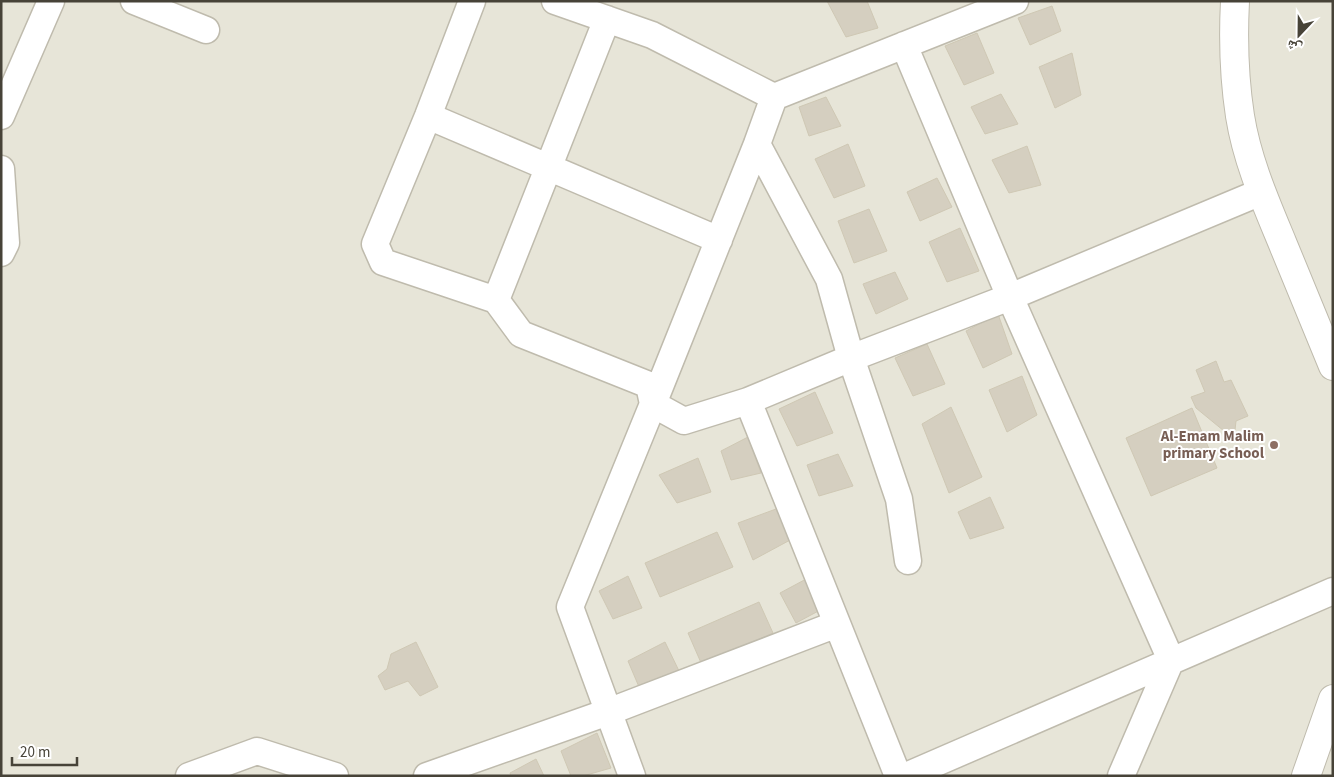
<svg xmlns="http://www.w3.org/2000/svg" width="1334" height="777" font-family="'Source Sans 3','Noto Naskh Arabic',sans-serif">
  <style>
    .residential { fill: #e7e5d8 }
    .building { fill: #d5cfc0; stroke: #cfc8b4 }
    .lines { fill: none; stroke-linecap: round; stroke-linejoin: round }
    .minor-casing { stroke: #bfbbad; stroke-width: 29 }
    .tertiary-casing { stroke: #bfbbad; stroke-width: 30 }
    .minor { stroke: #fff; stroke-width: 26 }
    .tertiary { stroke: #fff; stroke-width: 28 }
    .education-dot { fill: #8d6e63; stroke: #fff; stroke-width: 2 }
    .labels { text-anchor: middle; stroke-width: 4; stroke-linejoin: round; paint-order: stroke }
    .education-label { font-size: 15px; font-weight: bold; fill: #785e54; stroke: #fff; text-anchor: end }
  </style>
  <rect width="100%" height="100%" fill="#f4f2ea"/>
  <path class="residential" d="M1,1H1333V776H1Z"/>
  <path class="building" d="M827,1H867L878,28L846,37Z
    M1052,6L1061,31L1030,45L1018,18Z
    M977,33L994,73L964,85L945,46Z
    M1072,53L1081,95L1055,108L1039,67Z
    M1001,94L1018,124L985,134L971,107Z
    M826,97L841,126L809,136L799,107Z
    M848,144L865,186L834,198L815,159Z
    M1027,146L1041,185L1009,193L992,160Z
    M937,178L952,207L920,221L907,192Z
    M869,209L887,251L854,263L838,221Z
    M960,228L979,271L947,282L929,242Z
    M895,272L908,299L876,314L863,284Z
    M998,314L1012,354L983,368L966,331Z
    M927,344L945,384L913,396L895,358Z
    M1216,361L1224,382L1231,380L1248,416L1236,421L1235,430L1224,431L1196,408L1191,397L1205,392L1196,370Z
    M1022,376L1037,415L1007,432L989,390Z
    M815,392L833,433L797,446L779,409Z
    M951,407L982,477L949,493L922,424Z
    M1192,408L1217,468L1151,496L1126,438Z
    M748,437L761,473L731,480L721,451Z
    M838,454L853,486L819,496L807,465Z
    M698,458L711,492L677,503L659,475Z
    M990,497L1004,528L970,539L958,512Z
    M776,509L792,539L753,560L738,523Z
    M717,532L733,567L660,597L645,563Z
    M628,576L642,608L613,619L599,591Z
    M808,578L824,608L796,623L780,593Z
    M759,602L773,633L702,665L688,633Z
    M416,642L438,687L420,696L408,681L385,690L378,676L387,669L391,654Z
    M665,642L680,673L642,694L628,661Z
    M597,733L611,768L583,776H571L561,751Z
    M536,759L544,776H511L510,773Z"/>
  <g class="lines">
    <defs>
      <path id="minor" d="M134,1L206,30
        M472,1L428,116L375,244L383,262L496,300
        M555,1L652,35L774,97L757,144L653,404
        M607,19L496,300L521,334L649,385L653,404
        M904,45L1010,297L1171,660L1121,776
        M774,97L1015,1
        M1,116L51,1
        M428,116L719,240
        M757,144L829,279L851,358L899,499L908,561
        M1,169L6,243L1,253
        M748,401L898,776
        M189,776L257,751L335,776
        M427,776L608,712L837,624
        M632,776L570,607L653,404L684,421L748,401L851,358L1010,297L1261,192
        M906,776L1333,591"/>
      <path id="tertiary" d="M1235,1C1233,40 1234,77 1240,116C1247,160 1265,201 1282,242C1299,284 1316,325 1333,366
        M1306,776L1333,699"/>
    </defs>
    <use href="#minor" class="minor-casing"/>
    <use href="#tertiary" class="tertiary-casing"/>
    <use href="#minor" class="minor"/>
    <use href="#tertiary" class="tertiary"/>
  </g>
  <circle class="education-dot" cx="1274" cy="445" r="5"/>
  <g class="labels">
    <g class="education-label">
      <text x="1264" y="441">Al-Emam Malim<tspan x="1264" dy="17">primary School</tspan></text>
    </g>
  </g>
  <rect width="1334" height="777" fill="none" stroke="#474338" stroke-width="5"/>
  <g transform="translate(1299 35) rotate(202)" stroke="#ffffff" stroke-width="4" paint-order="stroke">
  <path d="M0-4L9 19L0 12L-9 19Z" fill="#474338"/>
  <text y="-8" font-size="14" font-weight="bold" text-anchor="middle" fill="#474338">ش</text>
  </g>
  <path d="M12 757v8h65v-8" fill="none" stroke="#474338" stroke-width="2.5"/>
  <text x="20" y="757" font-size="15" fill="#474338" stroke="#ffffff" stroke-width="4" paint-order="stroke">20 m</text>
</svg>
